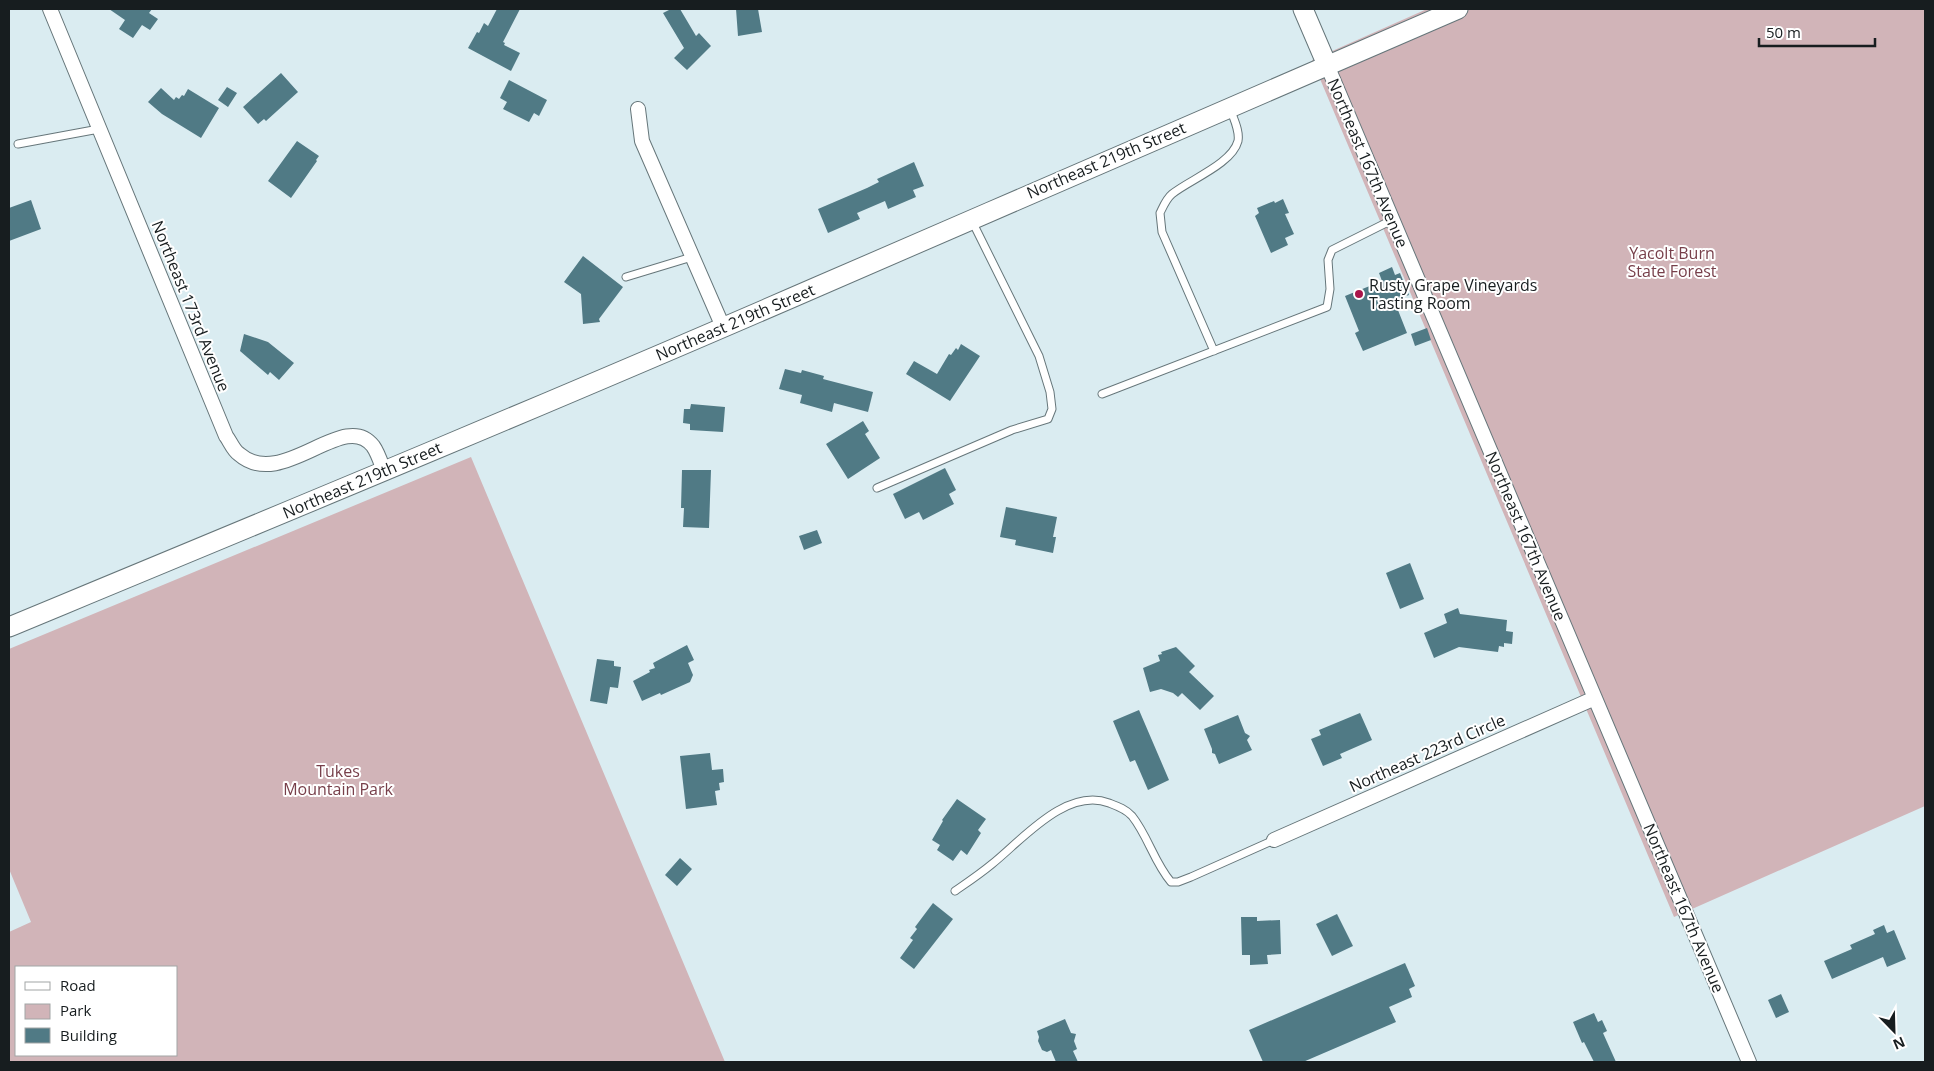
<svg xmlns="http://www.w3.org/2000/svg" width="1934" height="1071" font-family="'Open Sans',sans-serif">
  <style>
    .green { fill: #d1b4b8; fill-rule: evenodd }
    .building { fill: #507a85 }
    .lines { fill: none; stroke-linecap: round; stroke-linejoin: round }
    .lane-casing { stroke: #66767a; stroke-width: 9 }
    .street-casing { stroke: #66767a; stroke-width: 16 }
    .secondary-casing { stroke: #66767a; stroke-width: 21 }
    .lane { stroke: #fff; stroke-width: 7 }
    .street { stroke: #fff; stroke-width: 14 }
    .secondary { stroke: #fff; stroke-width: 19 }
    .poi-dot { fill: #a9154a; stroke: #fff; stroke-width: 2 }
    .labels { text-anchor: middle; stroke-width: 4; stroke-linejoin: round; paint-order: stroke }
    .street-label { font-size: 16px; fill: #171d1f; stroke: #fff }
    .park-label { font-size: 16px; fill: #773f4a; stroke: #fff }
    .poi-label { font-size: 16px; fill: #171d1f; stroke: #fff; text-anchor: start }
  </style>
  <rect width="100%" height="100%" fill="#daecf1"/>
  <path class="green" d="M1427,9H1925V806L1674,917L1312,60Z
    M471,457L725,1062H9V932L31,922L9,869V649ZM16,967H176V1055H16Z"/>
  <path class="building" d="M109,9H152L149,13L158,19L150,30L142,25L133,38L119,29L125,20Z
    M497,9H520L503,42L505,43L504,45L520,53L511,71L468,48L477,32L479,33L484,23L488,26Z
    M671,9H680L696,36L699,33L711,46L687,70L674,58L684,48L663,13Z
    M736,9H758L762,32L738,36Z
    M281,73L298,92L266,121L264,119L258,124L243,107Z
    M509,80L547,100L539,116L534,113L529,122L503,109L507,102L500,98Z
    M227,87L237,93L228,107L218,100Z
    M161,88L174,100L176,97L179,99L182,95L184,96L188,89L219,108L201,138L162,114L148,102Z
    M297,141L319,156L316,160L317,161L291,198L268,181Z
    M914,162L924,186L913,190L916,197L888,209L885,201L857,213L860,219L828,233L818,209L867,188L879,182L877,179Z
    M1283,199L1289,213L1285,214L1294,234L1285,238L1288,245L1271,253L1255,216L1259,213L1257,208L1274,201L1275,203Z
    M31,200L41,229L9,241V208Z
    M583,256L623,287L599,319L600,322L583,324L581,294L564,282Z
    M1392,267L1395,275L1400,273L1409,295L1394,300L1407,333L1363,351L1355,333L1359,331L1345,296L1382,281L1379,273Z
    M1427,328L1431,340L1415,346L1411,334Z
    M244,334L268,342L294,363L279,380L270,372L268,375L240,351Z
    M961,344L980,356L950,401L906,374L914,361L937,374L949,354L951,355L956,348L958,350Z
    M785,369L801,373L802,370L824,376L823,379L873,392L868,412L834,403L832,412L800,403L802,395L779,389Z
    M691,404L725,407L723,432L690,430V424L683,423L684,409H690Z
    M863,421L869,431L865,434L880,458L848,479L826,444Z
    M945,468L956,490L949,494L954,504L923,520L919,512L905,519L893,494Z
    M682,470H711L709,528L683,527L684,508H681Z
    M1006,507L1057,517L1053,537H1056L1053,553L1015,545L1016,540L1000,537Z
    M817,530L822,543L804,550L799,536Z
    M1410,563L1424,599L1400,609L1386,573Z
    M1458,608L1460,614L1507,620L1506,631L1513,632L1512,644L1504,643V647L1499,646L1498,652L1459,647L1434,658L1424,633L1447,623L1444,614Z
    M687,645L694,660L688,663L693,675L690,682L661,695L660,693L642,701L633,681L650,672L649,670L655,668L653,663Z
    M1176,647L1195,666L1189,672L1214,696L1200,710L1182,693L1178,697L1173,693L1161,689L1150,692L1143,668L1160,661L1158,655L1162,654L1161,652Z
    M597,659L614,661V666L621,667L618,688L610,687L607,704L590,701Z
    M1139,710L1169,780L1148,790L1135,760L1130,762L1113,721Z
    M1360,713L1372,740L1340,754L1342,758L1323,766L1311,739L1321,735L1319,730Z
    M1238,715L1245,733L1250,736L1247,740L1252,750L1219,764L1215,754L1212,753V749L1204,729Z
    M710,753L712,770L723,769L724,782L719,783L720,790L715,791L717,805L686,809L680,756Z
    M957,799L986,819L978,830L981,833L967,855L961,850L953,861L937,850L940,845L932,840L943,821L942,820Z
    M680,858L692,869L677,886L665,875Z
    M933,903L953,919L914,969L900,958L913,940L910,938L917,929L915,927Z
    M1337,914L1353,946L1332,956L1316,924Z
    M1241,917H1257V921L1280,920L1281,954L1267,955L1268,964L1250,965V955H1242Z
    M1884,925L1887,933L1894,930L1906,959L1887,967L1883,957L1832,979L1824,961L1852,949L1850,945L1875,934L1873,930Z
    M1405,963L1415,986L1409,989L1412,997L1389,1007L1396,1022L1303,1062H1263L1249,1030Z
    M1781,994L1789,1012L1776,1018L1768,1000Z
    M1594,1013L1598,1022L1602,1020L1607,1031L1603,1033L1616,1062H1594L1584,1042L1582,1043L1573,1022Z
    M1065,1019L1071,1033L1076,1034L1074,1041L1077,1049L1073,1051L1078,1062H1056L1051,1050L1047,1052L1042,1050L1038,1041L1039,1037L1037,1031Z"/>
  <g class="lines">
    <defs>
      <path id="lane" d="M18,144L99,129
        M626,277L692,257
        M1214,351L1162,232L1160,213C1163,207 1166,199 1172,194C1189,180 1232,164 1238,141C1240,130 1233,118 1230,108
        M1102,394L1327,307L1330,289L1328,260L1332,250L1392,220
        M877,488L1012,430L1048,419L1052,409L1050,392L1039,356L972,221
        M955,891C968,882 980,874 992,864C1022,840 1066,787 1109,803C1117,806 1126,809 1132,816C1148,836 1154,862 1171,882H1178L1191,877L1274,840"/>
      <path id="street" d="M50,9L226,436C230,441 233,450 239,454C282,492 344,408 373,446C378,453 381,463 384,471
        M1327,65L1749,1062
        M638,109L642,141L723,327
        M1274,840L1595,698"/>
      <path id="secondary" d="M1303,9L1327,65
        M9,627C279,515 550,403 819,286C1032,194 1244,101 1458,9"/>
    </defs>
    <use href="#lane" class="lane-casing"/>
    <use href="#street" class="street-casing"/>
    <use href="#secondary" class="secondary-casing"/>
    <use href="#lane" class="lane"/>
    <use href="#street" class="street"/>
    <use href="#secondary" class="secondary"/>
  </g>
  <circle class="poi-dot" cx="1359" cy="294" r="5"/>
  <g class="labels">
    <g class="street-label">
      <text transform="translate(1106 160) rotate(-23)" y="6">Northeast 219th Street</text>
      <text transform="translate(1368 163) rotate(67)" y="6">Northeast 167th Avenue</text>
      <text transform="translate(191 306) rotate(68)" y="6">Northeast 173rd Avenue</text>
      <text transform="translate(735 322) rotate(-23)" y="6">Northeast 219th Street</text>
      <text transform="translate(362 480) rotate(-23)" y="6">Northeast 219th Street</text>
      <text transform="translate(1526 536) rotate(67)" y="6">Northeast 167th Avenue</text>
      <text transform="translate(1427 753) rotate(-24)" y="6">Northeast 223rd Circle</text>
      <text transform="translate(1684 908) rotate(67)" y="6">Northeast 167th Avenue</text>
    </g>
    <g class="park-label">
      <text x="1672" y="259">Yacolt Burn<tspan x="1672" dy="18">State Forest</tspan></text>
      <text x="338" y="777">Tukes<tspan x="338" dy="18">Mountain Park</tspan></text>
    </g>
    <g class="poi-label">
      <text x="1369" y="291">Rusty Grape Vineyards<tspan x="1369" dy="18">Tasting Room</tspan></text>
    </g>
  </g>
  <rect width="1934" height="1071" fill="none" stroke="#171d1f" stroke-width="20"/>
  <rect x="15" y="966" width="162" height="90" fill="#ffffff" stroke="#a2a5a5"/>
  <rect x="25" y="982" width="25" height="8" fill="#ffffff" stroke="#a2a5a5"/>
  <text x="60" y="991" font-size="15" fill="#171d1f">Road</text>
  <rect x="25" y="1004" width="25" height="15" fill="#d1b4b8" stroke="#a2a5a5"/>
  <text x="60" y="1016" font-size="15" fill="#171d1f">Park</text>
  <rect x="25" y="1028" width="25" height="15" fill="#507a85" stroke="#a2a5a5"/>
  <text x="60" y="1041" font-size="15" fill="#171d1f">Building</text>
  <g transform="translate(1894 1031) rotate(157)" stroke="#ffffff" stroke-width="4" paint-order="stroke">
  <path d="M0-4L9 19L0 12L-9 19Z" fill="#171d1f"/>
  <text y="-8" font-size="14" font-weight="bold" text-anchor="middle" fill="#171d1f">N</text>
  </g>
  <path d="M1759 38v8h116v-8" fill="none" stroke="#171d1f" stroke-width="2.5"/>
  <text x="1766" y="38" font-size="15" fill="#171d1f" stroke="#ffffff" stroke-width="4" paint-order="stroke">50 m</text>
</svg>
